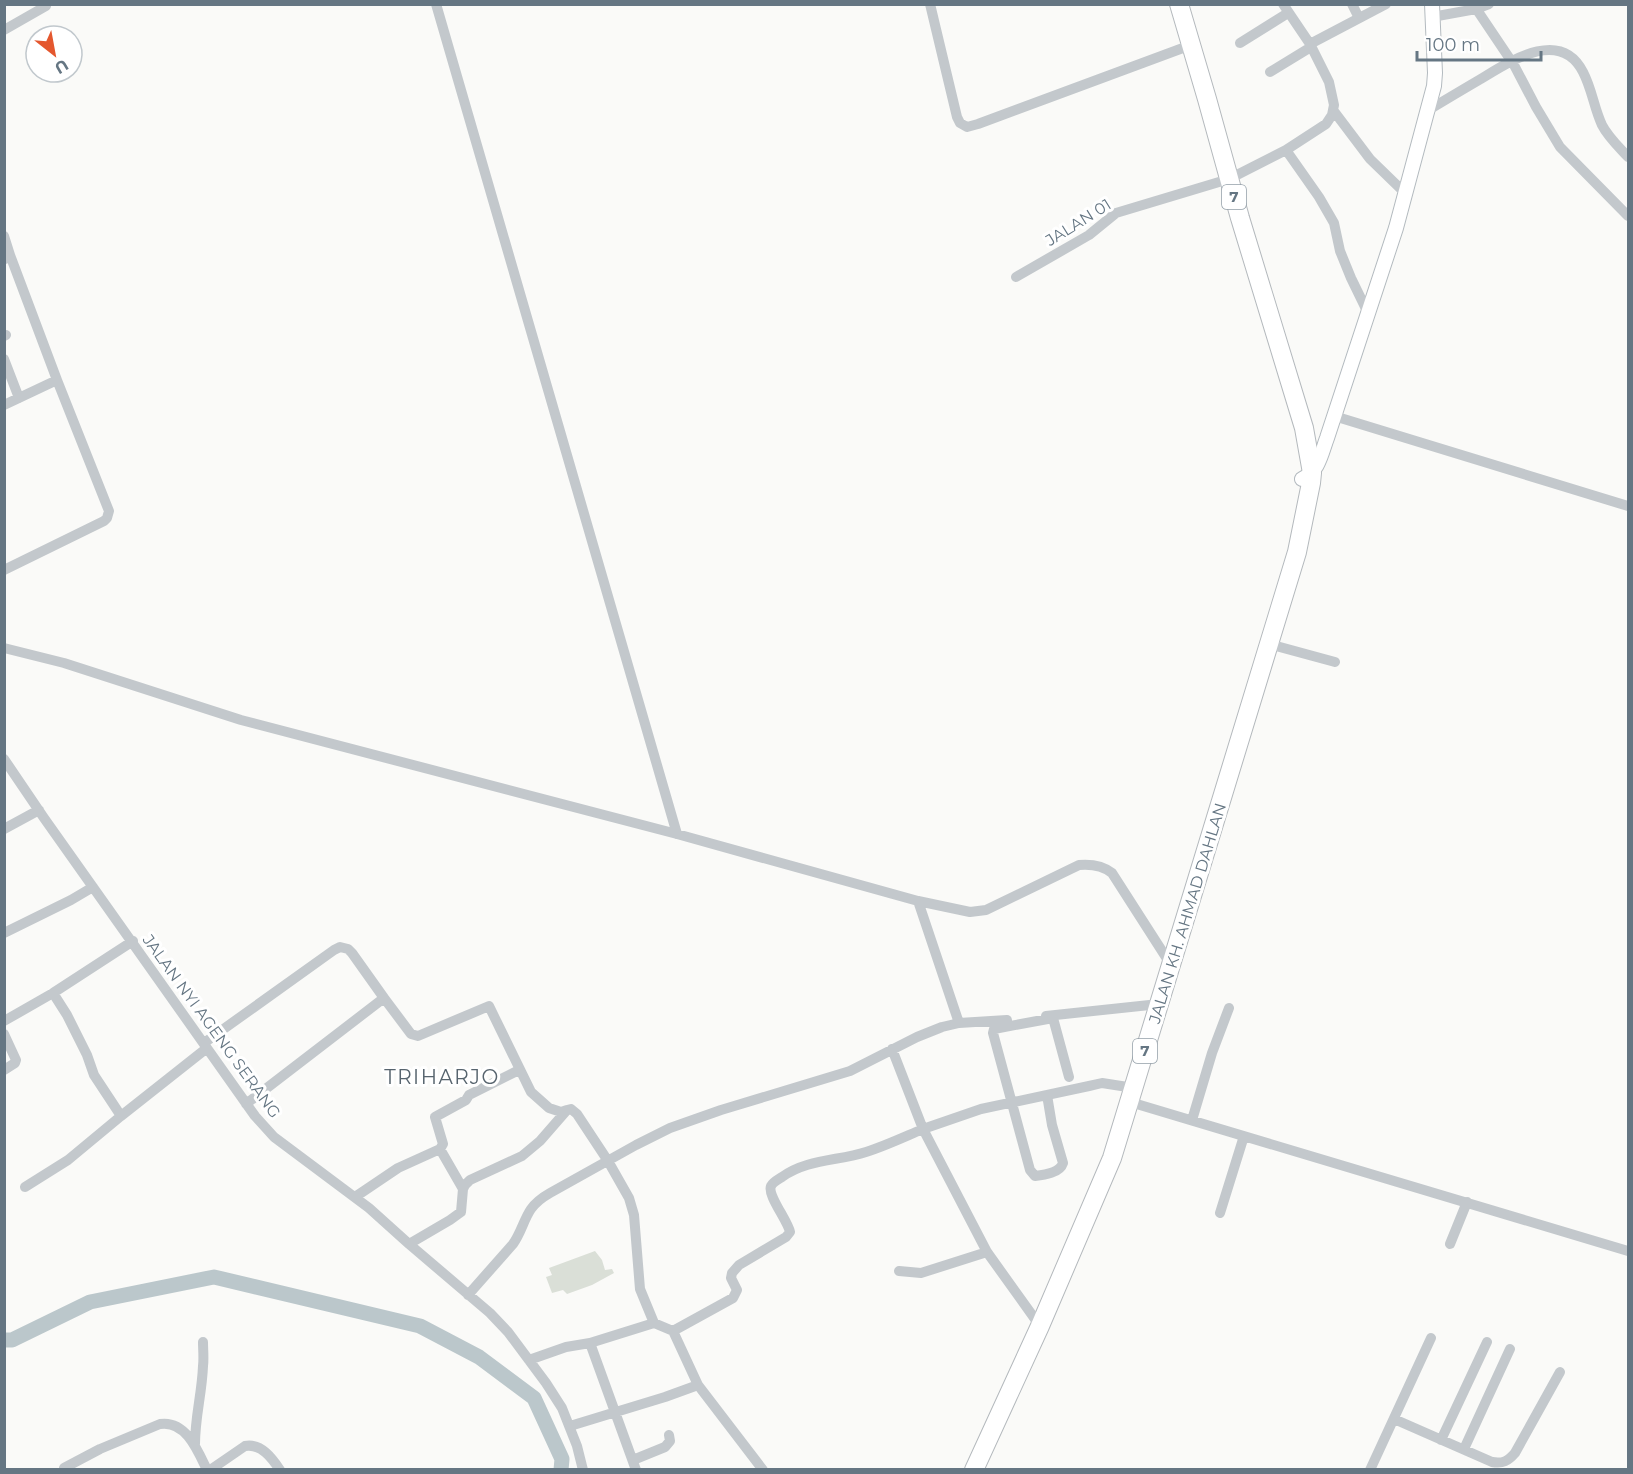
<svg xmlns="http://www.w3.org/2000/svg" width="1633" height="1474" font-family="Montserrat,sans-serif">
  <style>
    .green { fill: #dadfd7 }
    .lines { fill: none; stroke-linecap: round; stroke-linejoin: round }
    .river { stroke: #bbc7cb; stroke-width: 15 }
    .secondary-casing { stroke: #b3babf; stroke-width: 16 }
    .highway-casing { stroke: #b4b9bd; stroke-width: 20 }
    .street { stroke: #c3c8cc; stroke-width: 10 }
    .secondary { stroke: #fff; stroke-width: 14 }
    .highway { stroke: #fff; stroke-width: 18 }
    .labels { text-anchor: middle; stroke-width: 6; stroke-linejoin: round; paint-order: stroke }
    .shield { fill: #fff; stroke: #939fa8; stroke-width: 1.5 }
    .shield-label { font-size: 15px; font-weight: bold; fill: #657683 }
    .street-label { font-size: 16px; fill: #657683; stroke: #fff }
    .quarter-label { font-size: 20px; letter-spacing: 1.5px; fill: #57646e; stroke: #fff }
  </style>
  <rect width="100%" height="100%" fill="#fafaf8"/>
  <path class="green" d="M595,1251L602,1260L605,1270L612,1269L614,1273L592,1285L567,1294L563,1290L552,1293L546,1277L552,1275L549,1268Z"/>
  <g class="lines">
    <path class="river" d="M4,1340H12L90,1302L214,1277L420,1326L479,1357L534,1398L562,1459L561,1470"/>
    <defs>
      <path id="secondary" d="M1302,479C1319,471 1321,454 1327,438L1396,228L1434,86L1435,73L1432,4"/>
      <path id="highway" d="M974,1470L1040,1326L1112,1158L1297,552L1311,483L1312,473L1304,428L1240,218L1207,99L1179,4"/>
    </defs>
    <use href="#secondary" class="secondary-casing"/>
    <use href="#highway" class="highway-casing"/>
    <path class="street" d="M436,4L677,834
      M930,4L957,117L960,123L967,127L978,124C1049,97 1120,72 1191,45
      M1352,4L1359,18
      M1473,4L1514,65L1536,107L1560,147L1628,216
      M1432,17L1476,9L1489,4
      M4,30L46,6
      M1240,43L1288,13
      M1310,44L1386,4
      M1270,72L1311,47
      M1333,110L1370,159L1405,193
      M1427,111C1445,100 1462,90 1479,80C1509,62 1560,27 1583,72C1592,89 1594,108 1602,125C1608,137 1619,147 1628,157
      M1286,150L1319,197L1334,223L1340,251L1351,278L1368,313
      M4,236L10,255L5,259
      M1016,277L1089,235L1116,213L1229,179L1286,150L1326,124L1332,115L1334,105L1329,82L1310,44L1283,4
      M4,336L6,335
      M4,359L19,398
      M4,405L57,380L10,255
      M1334,416L1628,506
      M4,570L104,521L107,518L109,511L57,380
      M1269,644L1335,662
      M4,648L64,663L241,720L677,834L918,901L970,912L986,910L1079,865C1091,864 1102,865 1112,873L1171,965
      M4,759L44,818L255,1116L274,1137L369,1208L409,1244L490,1313L508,1332L546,1383L562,1408L577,1446L583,1470
      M4,829L39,810
      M918,901L959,1023L1007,1020
      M4,933L71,900L93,887
      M53,993L67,1015L87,1055L94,1075L121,1116L207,1048
      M1046,1016L1159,1004
      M4,1021L53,993L133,941
      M4,1034L16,1060L15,1063L4,1070
      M204,1043L334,950L340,947L348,949L352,953L384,998
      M1047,1095L1052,1125L1063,1163C1060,1173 1044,1175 1035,1176L1030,1170L993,1033L994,1029L1053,1018L1069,1077
      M1130,1102L1628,1251
      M246,1104L384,998L411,1034L418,1036L489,1006L531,1092L549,1108L561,1112L567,1110
      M1192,1120L1212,1053L1229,1008
      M440,1149L463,1189
      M25,1187L68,1160L121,1116
      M355,1197L398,1168L440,1149L443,1144L435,1117L466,1100L469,1095L519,1070
      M1220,1213L1244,1136
      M409,1244L450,1220L461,1212L463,1189L465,1185L470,1180L522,1156L540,1141L567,1110L571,1109L577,1114L608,1161L629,1198L634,1215L640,1289L654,1323
      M1450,1244L1467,1202
      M899,1271L921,1273L987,1252
      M468,1295L513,1244C521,1233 524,1219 531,1209C536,1202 543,1197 550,1193L636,1145L670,1128L721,1110L850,1071L917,1037L942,1027L959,1023
      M1040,1326L987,1252L923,1129L981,1109L1089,1086L1102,1083L1134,1088
      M673,1331L733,1298L737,1290L731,1278L732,1273L739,1265L786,1237L790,1232C788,1221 767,1195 771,1186C773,1182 779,1179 782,1177C807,1159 838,1161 866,1152C885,1146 904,1137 923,1129L892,1049
      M529,1360L566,1347L590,1343L636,1470
      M698,1385L763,1470
      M1394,1419L1492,1462C1503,1464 1508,1461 1515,1453L1560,1372
      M570,1426L665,1397L698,1385L673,1331L654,1323L590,1343
      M1441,1440L1487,1342
      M195,1444C195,1417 202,1393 203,1366C204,1358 203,1350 203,1342
      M1464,1449L1510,1349
      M633,1460L665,1447L670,1441L669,1435
      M65,1470L64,1468L100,1449L160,1424C186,1420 198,1451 207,1470
      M210,1470L245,1446C261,1443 272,1458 280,1470
      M1370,1470L1431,1338"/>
    <use href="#secondary" class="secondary"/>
    <use href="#highway" class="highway"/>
  </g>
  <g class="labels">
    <g class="shield">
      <rect x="1222" y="185" width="24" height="24" rx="4.5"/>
      <rect x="1133" y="1039" width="24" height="24" rx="4.5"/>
    </g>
    <g class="shield-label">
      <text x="1234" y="202">7</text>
      <text x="1145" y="1056">7</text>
    </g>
    <g class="street-label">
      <text transform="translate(1078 222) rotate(-32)" y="6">JALAN 01</text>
      <text transform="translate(1187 913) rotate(-73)" y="6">JALAN KH. AHMAD DAHLAN</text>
      <text transform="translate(212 1026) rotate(54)" y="6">JALAN NYI AGENG SERANG</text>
    </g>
    <g class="quarter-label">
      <text x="442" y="1084">TRIHARJO</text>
    </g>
  </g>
  <rect width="1633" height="1474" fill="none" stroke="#657683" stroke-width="12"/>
  <g transform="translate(54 54) rotate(149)"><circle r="28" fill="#ffffff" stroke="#c1c8cd" stroke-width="1.5"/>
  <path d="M0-4.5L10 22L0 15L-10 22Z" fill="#e4572e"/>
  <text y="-9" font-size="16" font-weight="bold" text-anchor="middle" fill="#657683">U</text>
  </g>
  <path d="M1417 51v9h124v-9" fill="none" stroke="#657683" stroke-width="3"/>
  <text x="1426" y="51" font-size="18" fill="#657683" stroke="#ffffff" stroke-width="4.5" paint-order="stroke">100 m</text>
</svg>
